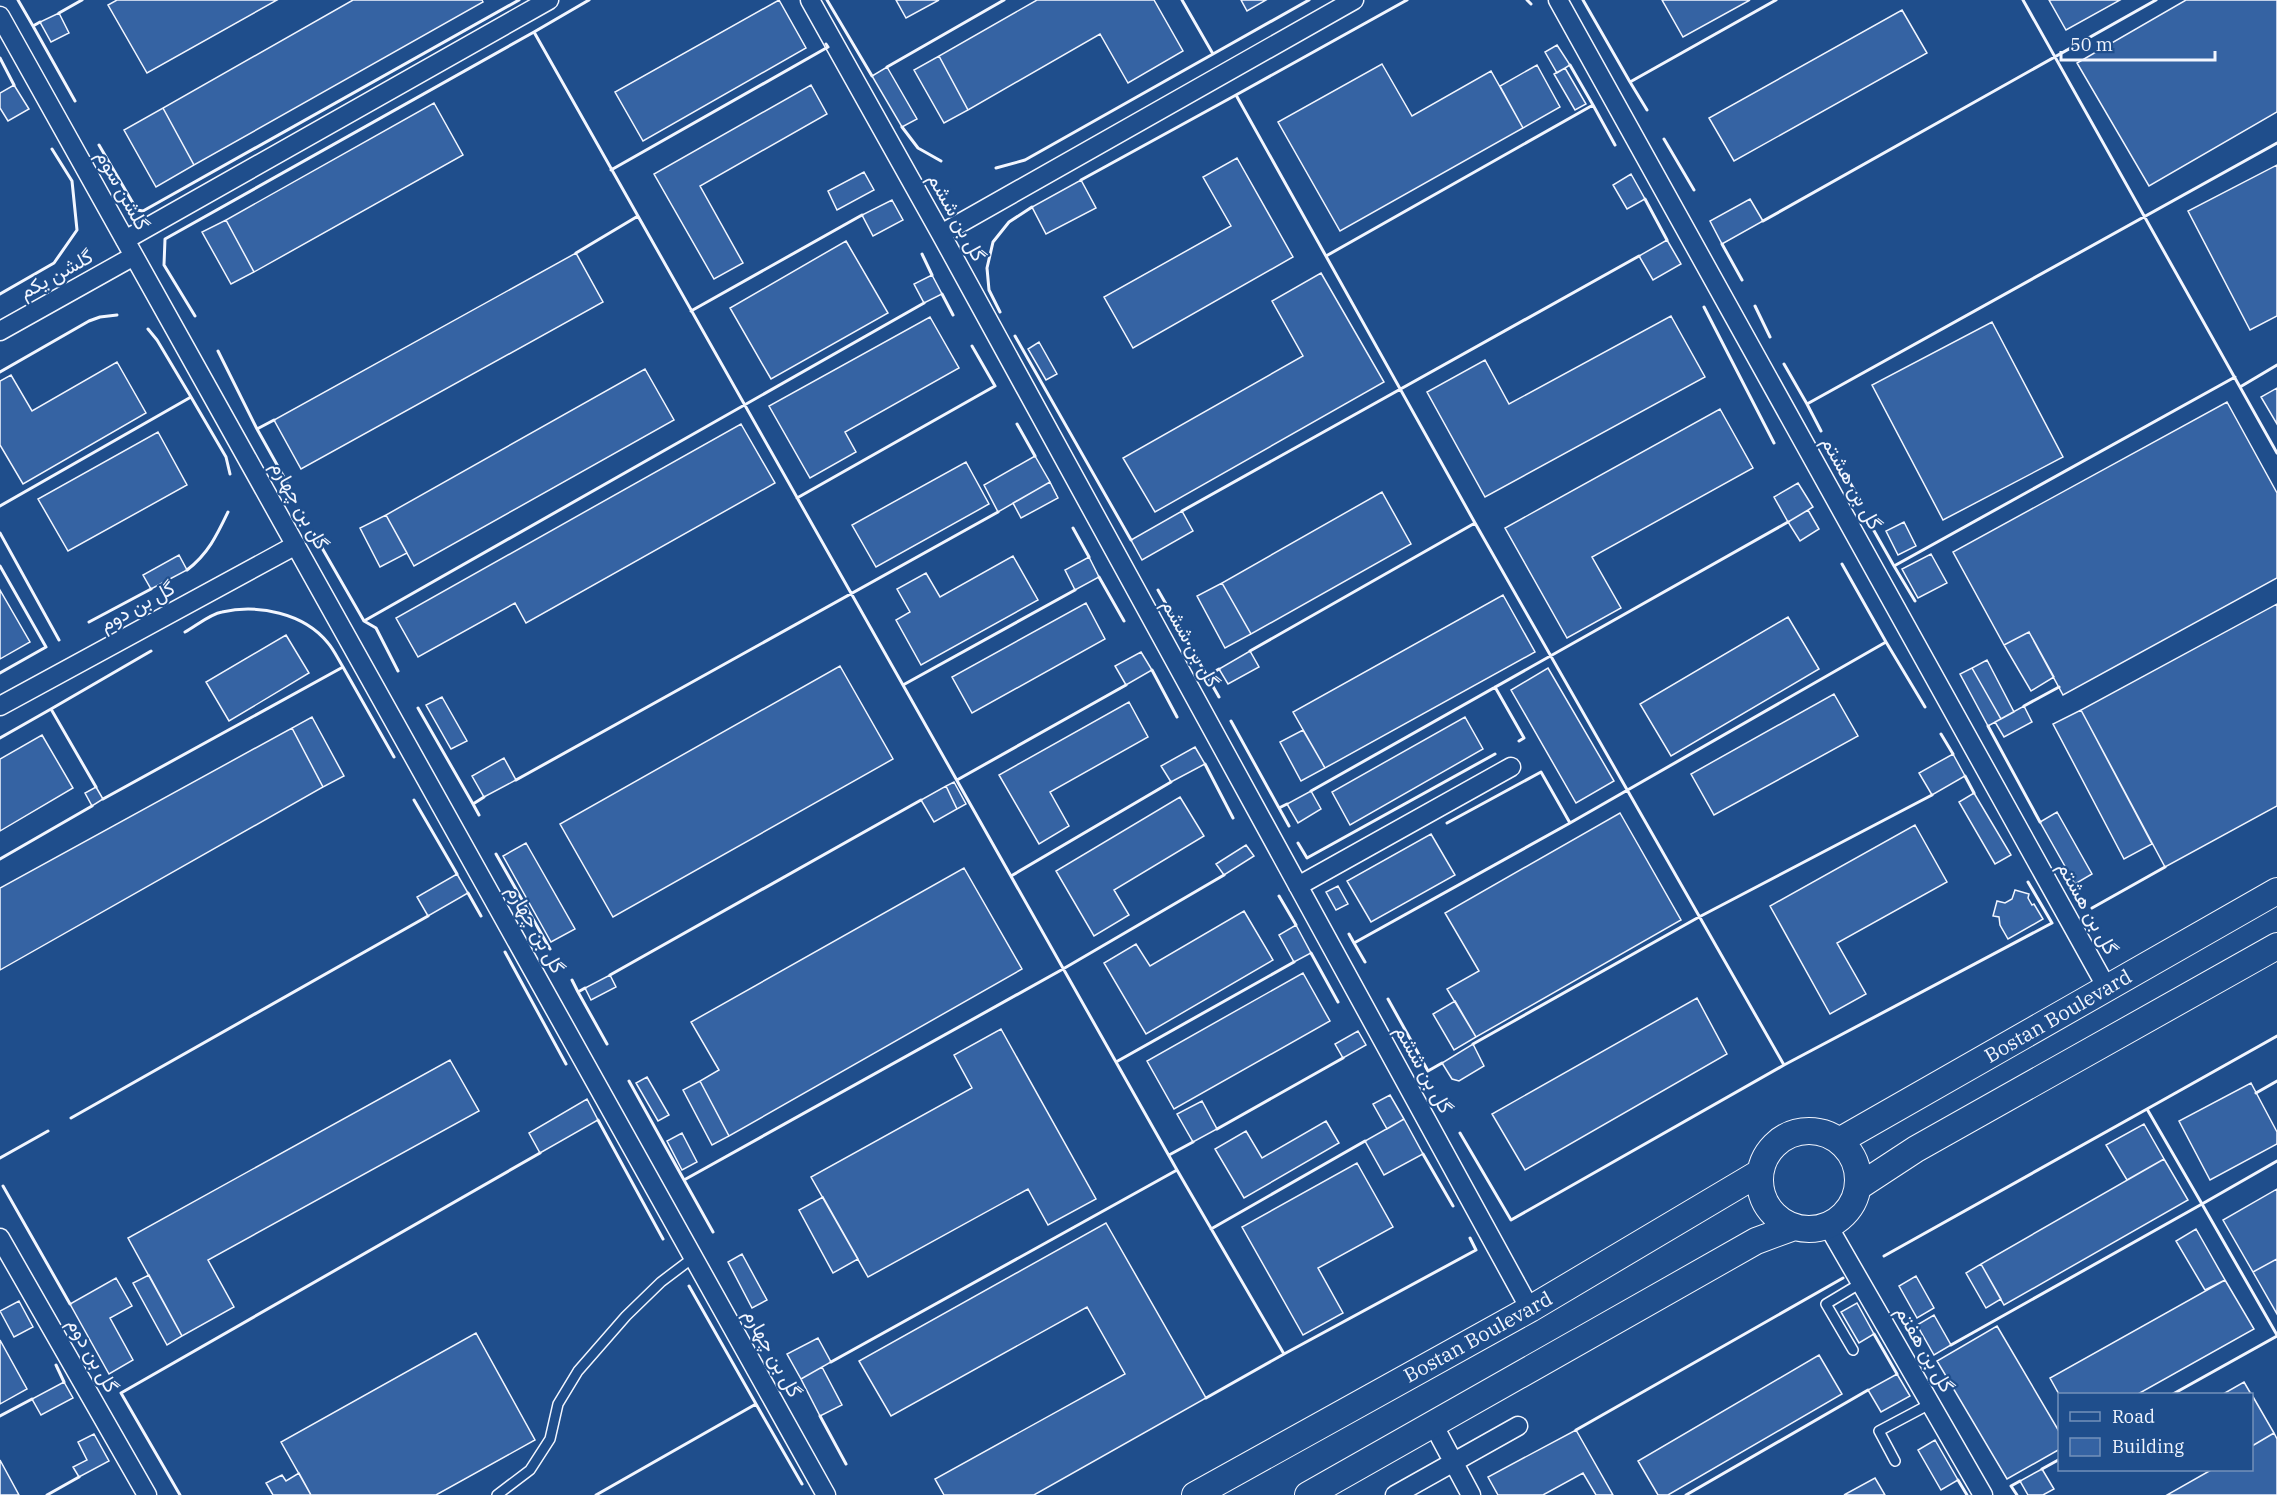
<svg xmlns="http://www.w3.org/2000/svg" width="2277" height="1495" font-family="'IBM Plex Serif',Vazirmatn,serif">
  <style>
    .building { fill: #3563a3; stroke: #f2f6ff; stroke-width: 1.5 }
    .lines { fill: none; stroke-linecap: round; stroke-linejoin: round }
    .lane-casing { stroke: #f2f6ff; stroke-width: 12 }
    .street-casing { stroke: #f2f6ff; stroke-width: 21 }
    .secondary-casing { stroke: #f2f6ff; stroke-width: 28 }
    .lane { stroke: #1f4e8c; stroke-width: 9 }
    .street { stroke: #1f4e8c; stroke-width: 18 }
    .secondary { stroke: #1f4e8c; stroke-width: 26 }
    .wall { stroke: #f2f6ff; stroke-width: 3 }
    .labels { text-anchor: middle; stroke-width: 4.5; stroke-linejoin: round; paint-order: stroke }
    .street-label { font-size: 20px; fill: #f2f6ff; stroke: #1f4e8c }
  </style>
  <rect width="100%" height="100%" fill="#1f4e8c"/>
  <path class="building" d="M117,0H277L147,73L108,5Z
    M353,0H482L483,2L194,165L163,108Z
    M779,0L806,48L643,141L615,92Z
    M896,0H939L906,18Z
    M1037,0H1154L1183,51L1128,83L1100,34L968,110L939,56Z
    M1241,0H1266L1247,11Z
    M1662,0H1750L1683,37Z
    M2049,0H2120L2066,30Z
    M2186,0H2277V112L2149,186L2077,63Z
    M1902,10L1927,53L1734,161L1709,118Z
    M59,13L69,33L51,42L40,22Z
    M1557,45L1570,65L1557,73L1545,52Z
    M939,56L968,110L944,123L914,70Z
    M1382,64L1412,116L1491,71L1523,128L1340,231L1278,122Z
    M1537,65L1560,107L1523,128L1500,86Z
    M887,67L917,119L902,127L872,76Z
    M1565,68L1586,104L1575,110L1554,74Z
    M14,85L29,109L8,121L0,108V93Z
    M811,85L827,114L700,186L743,263L714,279L654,174Z
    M434,103L463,155L254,272L226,220Z
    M163,108L194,165L156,187L124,130Z
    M1237,158L1293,257L1133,348L1104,297L1231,226L1203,177Z
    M2277,165V316L2250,330L2188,211Z
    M864,172L874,190L837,210L828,191Z
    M1631,174L1645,199L1627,209L1613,185Z
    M1081,180L1096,208L1046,234L1032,207Z
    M1750,199L1763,221L1722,244L1710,221Z
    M892,200L903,220L873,236L862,215Z
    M226,220L254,272L231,284L202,232Z
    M1667,240L1681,264L1653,280L1639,256Z
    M846,241L888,313L771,379L730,308Z
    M576,253L603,302L301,469L274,420Z
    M1321,273L1384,382L1155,512L1123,458L1303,356L1272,301Z
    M932,275L942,294L924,303L914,284Z
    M1671,316L1705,377L1485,497L1427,392L1485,360L1509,404Z
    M930,317L959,368L845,432L856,452L810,478L769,406Z
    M1992,322L2063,457L1943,520L1872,385Z
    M1039,342L1057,374L1046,380L1028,349Z
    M117,362L146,413L23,484L0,445V381L11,375L32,411Z
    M645,369L674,420L414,566L386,515Z
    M2277,388V424L2261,397Z
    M2227,402L2277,493V578L2063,695L2029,632L2004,645L1953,552Z
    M1720,409L1753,468L1592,557L1621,608L1567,638L1505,528Z
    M741,424L775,483L526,623L515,603L418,657L396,618Z
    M158,432L187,485L68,551L38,499Z
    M1035,456L1050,482L998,512L984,485Z
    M966,462L989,504L876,567L852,525Z
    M1050,482L1058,498L1021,518L1013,503Z
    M1798,483L1813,507L1788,522L1774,497Z
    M1382,492L1411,544L1251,634L1222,583Z
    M1808,510L1819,529L1800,541L1788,522Z
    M1182,511L1193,531L1142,560L1131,540Z
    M386,515L407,553L380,567L360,528Z
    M1904,522L1916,546L1898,555L1886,531Z
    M1931,554L1947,583L1918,598L1902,569Z
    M179,555L187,570L151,589L143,575Z
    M1013,556L1038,600L921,665L896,620L910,612L897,589L926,573L940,597Z
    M1089,557L1099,577L1075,590L1065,570Z
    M1222,583L1251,634L1225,648L1197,596Z
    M0,590L30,642L0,659Z
    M1503,595L1535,652L1325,768L1293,712Z
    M1086,603L1105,639L972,713L952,677Z
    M2277,604V806L2165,867L2081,710Z
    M1788,617L1819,669L1671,756L1640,704Z
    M2029,632L2054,677L2031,691L2004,645Z
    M286,635L309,673L229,721L206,682Z
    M1250,651L1259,667L1228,684L1219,669Z
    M1141,652L1152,670L1126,685L1115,666Z
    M1987,660L2014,712L2001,719L1972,668Z
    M840,666L893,759L613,917L560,824Z
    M1548,668L1614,781L1576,803L1511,690Z
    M1972,668L2001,719L1988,726L1960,674Z
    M1834,694L1858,736L1714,815L1691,774Z
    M442,697L467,741L451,749L426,705Z
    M1129,702L1148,737L1050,792L1069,826L1039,844L999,775Z
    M2024,706L2032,722L2004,737L1995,722Z
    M2081,710L2152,844L2124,859L2053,724Z
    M312,717L344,776L323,787L292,728Z
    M1465,717L1483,749L1350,825L1332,792Z
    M292,728L323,787L0,970V888Z
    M1303,730L1325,768L1301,781L1280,742Z
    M42,735L73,788L0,831V759Z
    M1195,747L1205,764L1171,782L1161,766Z
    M1953,754L1965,776L1932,795L1919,773Z
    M504,758L516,780L484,797L472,776Z
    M954,782L966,804L957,809L946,786Z
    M946,786L957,809L934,822L921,800Z
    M96,787L103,799L92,806L85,793Z
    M1311,791L1321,809L1298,823L1287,804Z
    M1974,793L2011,855L1995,864L1959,802Z
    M1180,797L1204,836L1114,890L1129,915L1094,936L1056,871Z
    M2057,812L2092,874L2075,884L2040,822Z
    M1620,813L1681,920L1476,1037L1447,989L1479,971L1445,913Z
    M1915,825L1947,882L1837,943L1866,994L1830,1014L1770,906Z
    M1431,834L1455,875L1371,922L1347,881Z
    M526,843L575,929L551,942L503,856Z
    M1246,845L1254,856L1224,875L1216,864Z
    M964,868L1022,969L729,1136L700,1081L719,1070L691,1022Z
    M457,874L468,893L428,916L417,897Z
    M1338,886L1348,904L1336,910L1326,892Z
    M2015,890L2029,894L2028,898L2032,905L2034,904L2043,919L2008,939L2000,925L1999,917L1993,916L1997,901L2005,903L2012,899Z
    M1244,911L1273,960L1146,1034L1104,963L1136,944L1150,966Z
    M1296,925L1311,953L1294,962L1279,935Z
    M1303,973L1330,1021L1174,1109L1147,1061Z
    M610,975L616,987L591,1000L585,988Z
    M1697,998L1727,1054L1525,1170L1492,1114Z
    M1455,1001L1476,1037L1454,1050L1433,1014Z
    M1001,1029L1096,1199L1048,1225L1028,1189L868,1277L811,1177L972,1088L954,1055Z
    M1358,1031L1366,1045L1343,1058L1335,1044Z
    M1473,1044L1484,1066L1459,1081L1452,1079L1442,1063Z
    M450,1060L479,1111L208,1260L234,1307L182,1336L128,1238Z
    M647,1077L669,1115L658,1121L636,1083Z
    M700,1081L729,1136L712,1145L683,1090Z
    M2251,1083L2277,1132V1144L2210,1180L2179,1121Z
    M1390,1095L1404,1119L1387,1129L1373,1104Z
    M587,1099L598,1120L540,1153L529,1133Z
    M1202,1101L1217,1129L1193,1142L1177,1114Z
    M1404,1119L1423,1154L1384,1175L1365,1141Z
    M1326,1121L1339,1143L1244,1198L1215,1149L1246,1131L1262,1158Z
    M2144,1124L2164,1159L2127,1180L2106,1145Z
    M682,1133L697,1162L682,1170L667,1141Z
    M2164,1159L2188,1200L2004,1305L1981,1264Z
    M1357,1163L1393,1227L1318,1268L1343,1313L1303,1335L1242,1227Z
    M2277,1189V1259L2253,1272L2223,1220Z
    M823,1197L858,1259L833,1273L799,1210Z
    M1106,1223L1206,1398L1034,1495H944L935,1479L1125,1374L1087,1307L891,1416L859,1361Z
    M2196,1229L2225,1280L2205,1290L2176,1241Z
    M742,1254L767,1300L752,1308L728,1262Z
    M2277,1259V1314L2253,1272Z
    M1981,1264L2001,1299L1986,1308L1966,1273Z
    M149,1275L182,1336L167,1345L133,1283Z
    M1916,1276L1934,1308L1917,1318L1899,1286Z
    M116,1278L132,1306L110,1318L133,1360L109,1374L70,1304Z
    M2225,1280L2254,1329L2138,1394L2060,1396L2050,1378Z
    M19,1301L33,1327L14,1337L0,1311Z
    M1857,1303L1874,1334L1859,1343L1841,1312Z
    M1934,1315L1951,1345L1934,1355L1917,1325Z
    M1997,1326L2060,1433V1449L2007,1479L1937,1361Z
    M476,1333L535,1440L436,1495H311L281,1442Z
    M818,1338L831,1362L801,1379L787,1354Z
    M0,1340L27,1389L0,1404Z
    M1819,1355L1842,1394L1668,1495H1658L1638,1461Z
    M822,1367L842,1405L820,1416L801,1379Z
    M1897,1374L1910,1396L1881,1412L1868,1390Z
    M64,1382L73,1398L41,1415L32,1399Z
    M2244,1382L2251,1394H2223Z
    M2252,1395L2274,1433L2252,1446Z
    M1576,1430L1613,1495H1596L1583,1473L1543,1495H1498L1488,1477Z
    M2274,1433L2277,1439V1495H2167L2211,1470H2252V1446Z
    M94,1434L109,1461L79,1477L73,1467L87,1460L78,1442Z
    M1935,1440L1958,1480L1941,1490L1918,1450Z
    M0,1460L19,1495H0Z
    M2042,1469L2054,1489L2043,1495H2028L2020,1481Z
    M299,1473L311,1495H273L266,1483L282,1475L286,1481Z
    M1875,1478L1885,1495H1844Z"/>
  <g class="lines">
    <defs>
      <path id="lane" d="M1853,1350L1826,1304L1861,1283
        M1895,1461L1879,1431L1930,1404
        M497,1495L530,1470L550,1439L558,1404L578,1371L626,1316L661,1282L694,1257"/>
      <path id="street" d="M810,0L941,234L1530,1309
        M1558,0L2107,988
        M0,16L826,1495
        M941,234L1354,0
        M125,240L549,0
        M0,331L134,256
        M0,706L296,545
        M1298,886L1511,767
        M1828,1226L1983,1495
        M0,1238L147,1495
        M1433,1424L1471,1495
        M1395,1495L1518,1426"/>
      <path id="secondary" d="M1760 1180a49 49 0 1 1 98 0a49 49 0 1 1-98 0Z
        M1839,1141L2277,891
        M1858,1187L1916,1149L2277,946
        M1195,1495L1530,1309L1759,1173
        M1308,1495L1756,1241L1794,1227"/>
    </defs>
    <use href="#lane" class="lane-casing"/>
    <use href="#street" class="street-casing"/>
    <use href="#secondary" class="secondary-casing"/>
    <use href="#lane" class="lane"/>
    <use href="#street" class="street"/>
    <use href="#secondary" class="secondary"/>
    <path class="wall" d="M18,0L33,26L40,22
      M827,0L872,76
      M1527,0L1531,4
      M1583,0L1630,82L1776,0
      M2023,0L2277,453
      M59,13L82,0
      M33,26L75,101
      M534,32L589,0
      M1213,54L1309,0
      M0,58L14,85
      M887,67L1004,0
      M1630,82L1647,110
      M1236,95L1407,0
      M1593,105L1615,145
      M902,127L918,148L941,161
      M1664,139L1694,190
      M99,145L137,210L143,211L519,0
      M996,168L1025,160L1213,54L1182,0
      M611,170L828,47L826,44
      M1081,180L1236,95L1475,523L1784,1065L1511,1220L1460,1133
      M1645,199L1667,240
      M1763,221L2156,0
      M1722,244L1742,280
      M576,253L638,216
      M922,254L932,275
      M1326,256L1593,105L1570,65
      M0,294L54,263L77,230L72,181L52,149
      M942,294L953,315
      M1755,306L1770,337
      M1704,307L1774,443
      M691,311L862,215
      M1000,312L989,290L987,268L993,242L1009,222L1032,207
      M195,316L164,265L165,239L534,32L1177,1170L1284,1354L1206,1398
      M1015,336L1131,540
      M218,351L257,429L274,420
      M1784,364L1807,404L2277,143
      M0,372L89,321L100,317L117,315
      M2240,387L2277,365
      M191,397L226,457L230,474
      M1807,404L1821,431
      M1017,424L1035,456
      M257,429L290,488
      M1836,458L1861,502
      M797,498L995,386L972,346
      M0,506L191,397L157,340L148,329
      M1182,511L1639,256
      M1073,528L1089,557
      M1873,529L1894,566L2235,377
      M0,533L59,640
      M314,534L364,621L924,303
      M0,566L46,647L0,673
      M1894,566L1915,601
      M187,570C208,554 217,535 228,512
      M1099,577L1124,621
      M1158,590L1207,676L1219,669
      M364,621L376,628L398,671
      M89,622L151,589
      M1886,642L1925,707
      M1250,651L1475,523
      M343,667L394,757
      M1152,670L1177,717
      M1207,676L1219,697
      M903,685L1075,590
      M1495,687L1524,738L1519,741
      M2024,706L2059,687
      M418,708L473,804L484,797
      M51,709L151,651
      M1231,721L1279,808L1287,804
      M1988,726L2040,822
      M1941,734L1953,754
      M0,738L51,709L96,787
      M1205,764L1233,818
      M1965,776L1974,793
      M516,780L998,512
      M957,780L1126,685
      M1311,791L1788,522
      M103,799L343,667C338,659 334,650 328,643C304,613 258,604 222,612C210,614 196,626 185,632
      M414,800L457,874
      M473,804L479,815
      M1279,808L1289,826
      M1570,823L1886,642L1842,564
      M1298,843L1307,858L1495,754
      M496,854L550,949
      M0,859L92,806
      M1011,876L1171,782
      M468,893L481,916
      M1279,896L1296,925
      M2092,908L2165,867
      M1349,934L1354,943L1570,823L1541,772L1447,823
      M1354,943L1365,962
      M505,952L566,1064
      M1311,953L1338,1002
      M610,975L921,800
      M572,980L578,992L585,988
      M578,992L607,1044
      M1388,999L1428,1071L1442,1063
      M1473,1044L1699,917L1932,795
      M1116,1062L1294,962
      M1784,1065L2052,923L2028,882
      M629,1081L684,1180L1063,969L1224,875
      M2256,1093L2277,1081
      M2147,1109L2277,1036
      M71,1118L428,916
      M598,1120L663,1239
      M1217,1129L1343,1058
      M1423,1154L1453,1206
      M1169,1155L1193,1142
      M0,1158L48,1131
      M2277,1161L2202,1204L2277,1335
      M684,1180L713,1232
      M3,1186L70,1304
      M1211,1229L1365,1141
      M1884,1256L2147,1109L2202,1204L1951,1345
      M1874,1334L1897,1374
      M1284,1354L1476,1250L1470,1238
      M831,1362L1177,1170
      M56,1365L64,1382
      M2173,1394L2277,1336
      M756,1404L802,1484
      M0,1416L32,1399
      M820,1416L846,1464
      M1576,1430L1843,1278
      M2042,1469L2060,1459
      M1958,1480L1967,1495
      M47,1495L79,1477
      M180,1495L121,1393L540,1153
      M596,1495L756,1404L689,1286
      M1686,1495L1868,1390
      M2017,1495L2011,1486L2020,1481"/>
  </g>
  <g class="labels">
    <g class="street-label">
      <text transform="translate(123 190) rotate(61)" y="7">گلشن سوم</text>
      <text transform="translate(957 217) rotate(61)" y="7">گل بن ششم</text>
      <text transform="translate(56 274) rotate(-29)" y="7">گلشن یکم</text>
      <text transform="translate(1852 483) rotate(61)" y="7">گل بن هشتم</text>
      <text transform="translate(300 505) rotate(61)" y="7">گل بن چهارم</text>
      <text transform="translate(137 606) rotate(-29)" y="7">گل بن دوم</text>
      <text transform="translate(1191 643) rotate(61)" y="7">گل بن ششم</text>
      <text transform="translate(2088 908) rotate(61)" y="7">گل بن هشتم</text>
      <text transform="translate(536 929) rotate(61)" y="7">گل بن چهارم</text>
      <text transform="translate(2058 1016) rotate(-30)" y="7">Bostan Boulevard</text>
      <text transform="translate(1424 1069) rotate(61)" y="7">گل بن ششم</text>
      <text transform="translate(1478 1337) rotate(-29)" y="7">Bostan Boulevard</text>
      <text transform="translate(1925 1349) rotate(60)" y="7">گل بن هفتم</text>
      <text transform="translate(773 1353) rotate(61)" y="7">گل بن چهارم</text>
      <text transform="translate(93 1355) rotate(60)" y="7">گل بن دوم</text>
    </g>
  </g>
  <rect x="2058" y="1393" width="195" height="78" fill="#1f4e8c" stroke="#7391ba" stroke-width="1.5"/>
  <rect x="2070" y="1412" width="30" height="9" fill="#1f4e8c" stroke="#7391ba" stroke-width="1.5"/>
  <text x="2112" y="1423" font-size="18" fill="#f2f6ff">Road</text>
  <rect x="2070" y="1438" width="30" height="18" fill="#3563a3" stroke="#7391ba" stroke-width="1.5"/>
  <text x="2112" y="1453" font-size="18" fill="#f2f6ff">Building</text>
  <path d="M2061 51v9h154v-9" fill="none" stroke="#f2f6ff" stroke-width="3"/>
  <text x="2070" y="51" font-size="18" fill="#f2f6ff" stroke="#1f4e8c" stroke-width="4.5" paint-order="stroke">50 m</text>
</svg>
